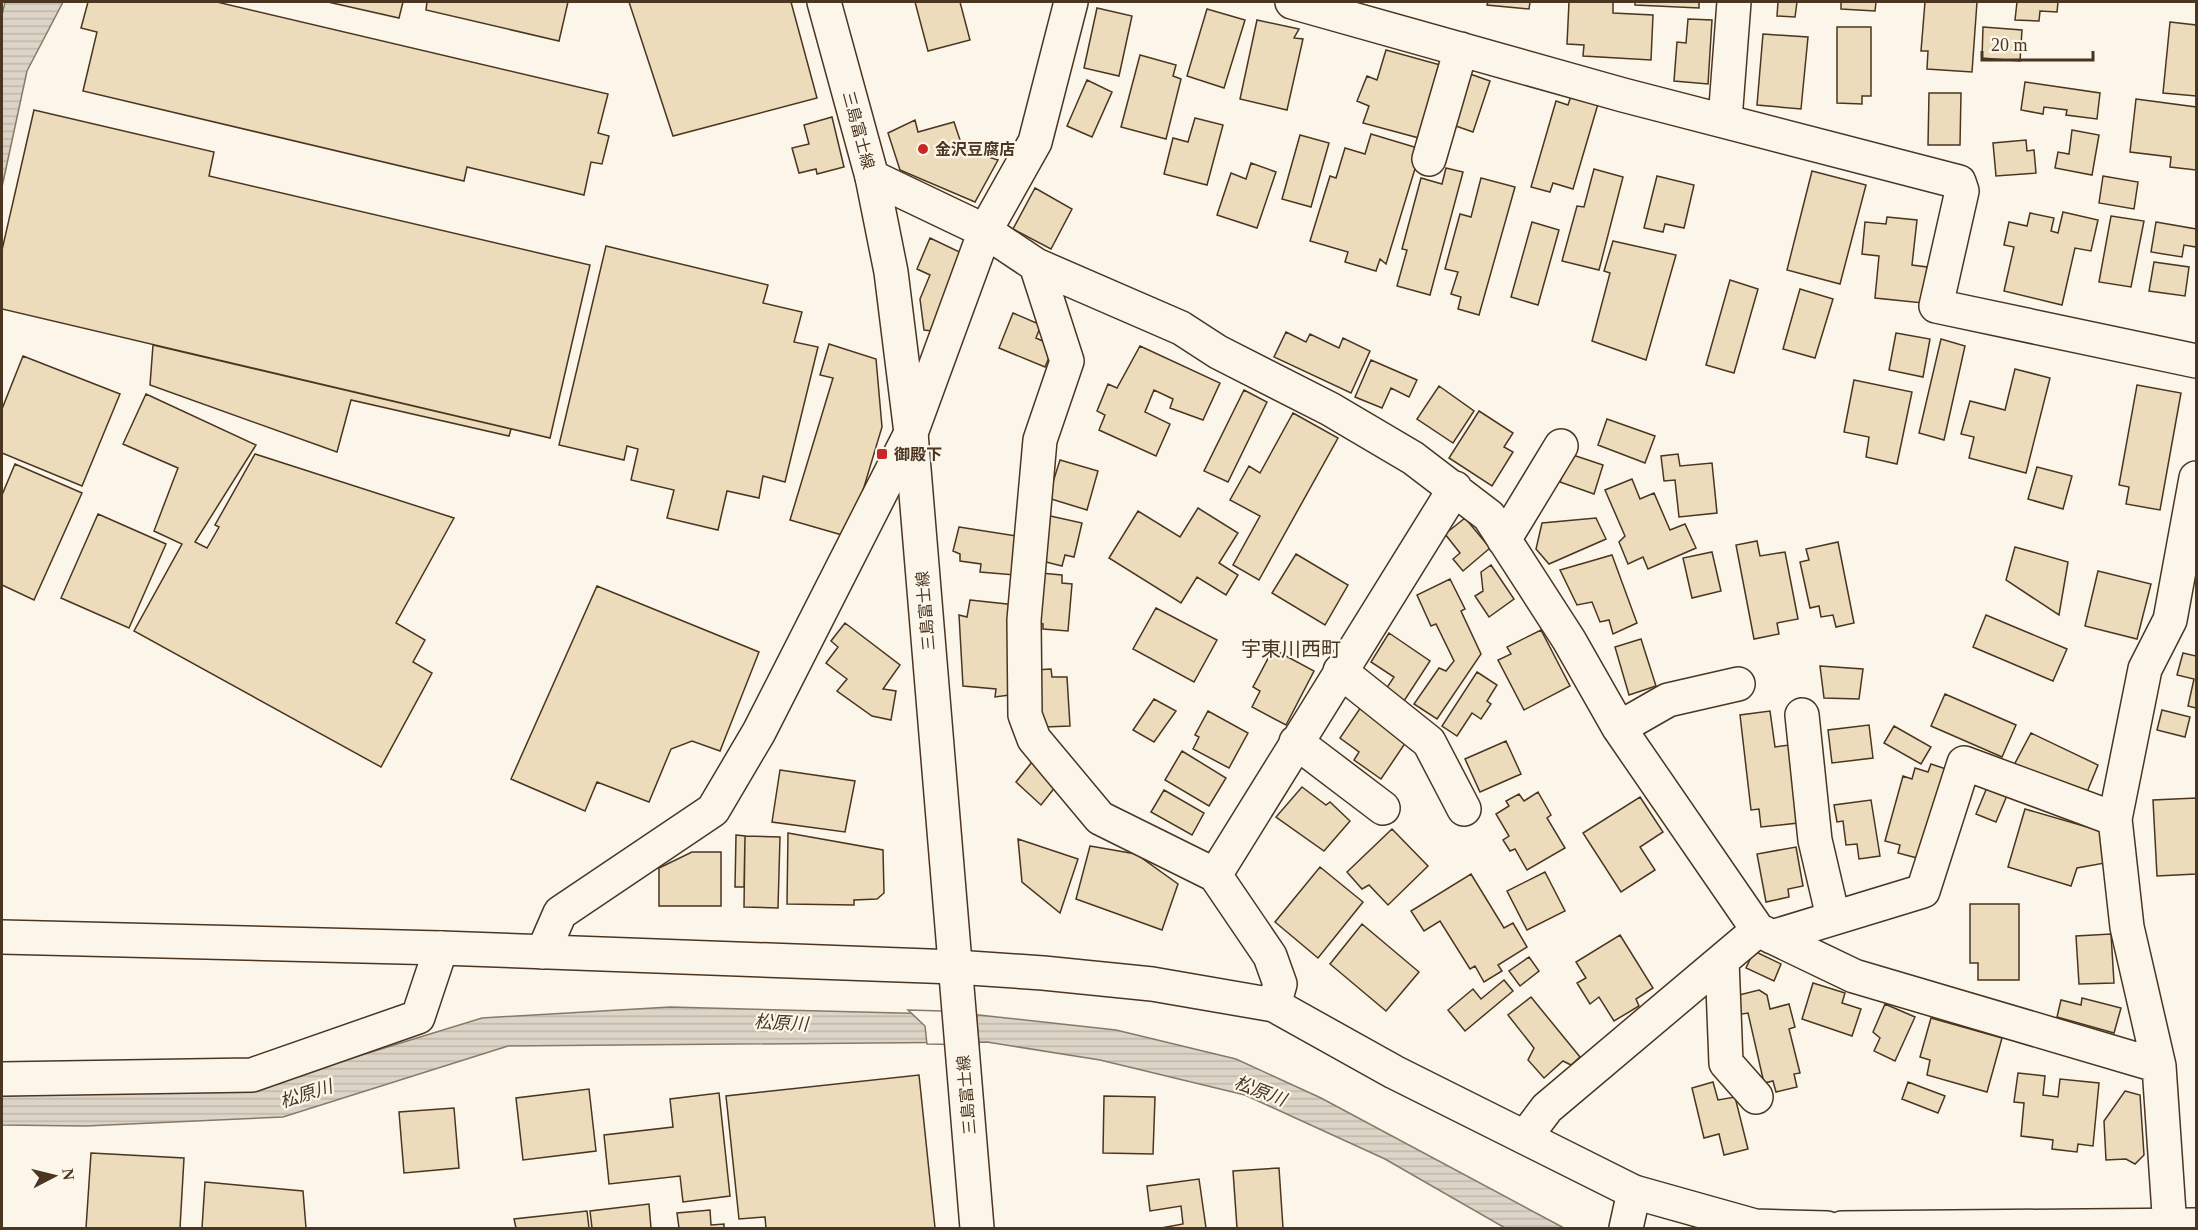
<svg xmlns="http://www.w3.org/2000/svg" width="2198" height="1230" font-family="'Times New Roman','Noto Sans JP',serif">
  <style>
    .water { fill: url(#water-rules); stroke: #887966; stroke-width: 1.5 }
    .pier { fill: #fbf6e9; stroke: #887966; stroke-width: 1.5 }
    .building { fill: #ecdcbc; stroke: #4a3520; stroke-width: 1.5 }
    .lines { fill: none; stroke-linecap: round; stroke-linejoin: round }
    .street-casing { stroke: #4a3520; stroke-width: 36 }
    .secondary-casing { stroke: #4a3520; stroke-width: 36 }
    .primary-casing { stroke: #4a3520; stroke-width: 36 }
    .street { stroke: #fbf6e9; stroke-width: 33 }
    .secondary { stroke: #fbf6e9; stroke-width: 33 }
    .primary { stroke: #fbf6e9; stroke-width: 33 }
    .poi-dot { fill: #c62828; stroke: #fbf6e9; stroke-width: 2 }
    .labels { text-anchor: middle; stroke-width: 4.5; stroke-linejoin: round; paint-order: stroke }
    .street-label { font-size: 16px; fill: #4a3520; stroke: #fbf6e9 }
    .poi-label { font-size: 16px; font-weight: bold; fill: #4a3520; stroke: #fbf6e9; text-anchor: start }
    .water-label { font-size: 18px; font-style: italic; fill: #4a3520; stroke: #fbf6e9 }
    .quarter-label { font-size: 20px; fill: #4a3520; stroke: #fbf6e9 }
  </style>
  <defs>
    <pattern id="water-rules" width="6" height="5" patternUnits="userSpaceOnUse" patternTransform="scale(1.5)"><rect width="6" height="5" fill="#dcd4c6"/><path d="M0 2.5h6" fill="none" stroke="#beb7aa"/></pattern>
  </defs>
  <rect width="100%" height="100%" fill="#fbf6e9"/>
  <path class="water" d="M5,2H63L27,71L2,187V15Z
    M670,1007L979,1015L1116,1030L1236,1059L1321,1098L1564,1228H1505L1385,1159L1245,1095L1100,1060L987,1042L508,1046L283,1117L86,1126L2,1125V1096L251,1089L482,1018Z"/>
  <path class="pier" d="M908,1010L976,1012L979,1045L927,1044L925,1026Z"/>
  <path class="building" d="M88,2H217L608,94L598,133L609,136L602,164L591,162L584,195L467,167L464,181L83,91L97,32L81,28Z
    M328,2H403L399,18Z
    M427,2H568L559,41L426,10Z
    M629,2H791L817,98L673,136Z
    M915,2H960L970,40L928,51Z
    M1488,2H1530L1529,9L1487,5Z
    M1569,2H1613V13L1653,15L1651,60L1583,56L1584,45L1567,44Z
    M1635,2H1699V8L1635,5Z
    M1778,2H1797L1795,17L1777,16Z
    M1841,2H1876L1875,11L1841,9Z
    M1925,2H1977L1972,72L1927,69L1928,51H1921Z
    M2017,2H2058L2057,12L2040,11L2039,21L2015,20Z
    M1097,8L1132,16L1119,76L1084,68Z
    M1207,9L1245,20L1224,88L1187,76Z
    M1688,19L1712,20L1708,84L1674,81L1677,42L1686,43Z
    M1257,20L1299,29L1294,38L1303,39L1287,110L1240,99Z
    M2170,22L2196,25V96L2163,93Z
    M1837,27H1871V96H1862V104L1837,103Z
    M1983,27L2022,30L2020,61L1982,58Z
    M1763,34L1808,37L1801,109L1757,105Z
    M1386,50L1444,66L1419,138L1363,123L1369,106L1357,101L1367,76L1377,80Z
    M1140,55L1176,65L1173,76L1181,79L1166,139L1121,127Z
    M1470,74L1490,81L1473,132L1453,125Z
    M1087,80L1112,92L1092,137L1067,126Z
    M2025,82L2100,93L2097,119L2066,115L2067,110L2044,107L2043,114L2021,110Z
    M1929,93H1961L1960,145H1928Z
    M1571,96L1598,104L1573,189L1553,183L1550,192L1531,187L1556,101L1568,105Z
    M2136,99L2196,107V170L2170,167L2171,157L2130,152Z
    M34,110L214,152L209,176L590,265L550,438L2,309V250Z
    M832,117L844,167L817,174L816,169L799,173L792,148L809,144L804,125Z
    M1195,118L1223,125L1207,185L1164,174L1173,138L1188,142Z
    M915,120L918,132L954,122L963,149L998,160L975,202L900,170L888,133Z
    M2072,130L2099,135L2092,175L2055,168L2058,152L2069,154Z
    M1371,134L1421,149L1386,264L1380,259L1376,271L1345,262L1348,252L1310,241L1330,176L1336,178L1345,148L1365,154Z
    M1300,135L1329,143L1311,207L1282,199Z
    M2026,140L2027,151L2034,150L2036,173L1996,176L1993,143Z
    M1251,163L1276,172L1257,228L1217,215L1231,173L1246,179Z
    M1446,168L1463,172L1430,295L1397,286L1407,250L1402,249L1421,178L1442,184Z
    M1594,169L1623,177L1599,270L1562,261L1577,206L1584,207Z
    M1812,171L1866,185L1840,284L1787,270Z
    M1657,176L1694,185L1684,228L1665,224L1663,232L1644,228Z
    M2103,176L2138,182L2134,209L2099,203Z
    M1481,178L1515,187L1479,315L1458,309L1461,297L1451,294L1458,272L1445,269L1460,214L1471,217Z
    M1035,188L1072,209L1051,249L1013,229Z
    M2063,212L2098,220L2091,251L2075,248L2062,305L2004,291L2014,247L2004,245L2009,222L2027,226L2030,213L2054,218L2051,231L2058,233Z
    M2111,216L2144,221L2131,287L2099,282Z
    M1887,217L1917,220L1912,265L1927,267L1923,303L1875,298L1879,256L1862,254L1865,222L1886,224Z
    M1532,222L1559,230L1538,305L1511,297Z
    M2156,222L2196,229V247L2184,245L2182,257L2151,252Z
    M930,238L966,255L932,331L924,330L920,299L930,275L917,269Z
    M1613,241L1676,255L1646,360L1592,341L1610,273L1604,271Z
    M606,246L768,285L763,303L802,312L794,342L818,347L785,482L763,476L759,498L727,491L718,530L667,518L674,490L631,480L638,449L627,446L624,460L559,445Z
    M2154,262L2189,267L2185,296L2149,291Z
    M1730,280L1758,289L1734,373L1706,365Z
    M1800,289L1833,299L1815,358L1783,349Z
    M1013,313L1041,325L1036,338L1054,346L1045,367L999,348Z
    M1286,332L1306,342L1310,334L1339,348L1343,338L1370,351L1351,393L1274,357Z
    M1896,333L1930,339L1923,377L1889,370Z
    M1941,339L1965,346L1944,440L1919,433Z
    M829,344L876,359L882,427L849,537L790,520L833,378L820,375Z
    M153,345L511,429L509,436L351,400L337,452L150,385Z
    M1140,346L1220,383L1203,420L1170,408L1173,399L1154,390L1145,412L1170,424L1156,456L1099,430L1105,415L1097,411L1108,384L1117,388Z
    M23,356L120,394L82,486L2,453V409Z
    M1371,360L1417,380L1409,397L1391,388L1382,408L1355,397Z
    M2015,369L2050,378L2026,473L1969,458L1974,437L1961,434L1970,401L2005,410Z
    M1854,380L1912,392L1897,464L1866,457L1869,437L1844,432Z
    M2137,385L2181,393L2160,510L2126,504L2129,487L2119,485Z
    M1439,386L1474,411L1453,443L1417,419Z
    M1244,390L1267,402L1228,482L1204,471Z
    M146,394L256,445L195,542L207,548L219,527L215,525L255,454L454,518L396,623L425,640L413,662L432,673L381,767L134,631L182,544L154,531L178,468L123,444Z
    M1479,411L1513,433L1504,447L1513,452L1492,486L1449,458Z
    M1293,413L1338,438L1259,580L1233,565L1260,516L1230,500L1249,466L1260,473Z
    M1607,419L1655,436L1645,463L1598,445Z
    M1570,454L1603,465L1594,494L1560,482Z
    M1678,454L1680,466L1712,463L1717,513L1679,517L1675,480L1664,481L1661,456Z
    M1060,460L1098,471L1087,510L1048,498Z
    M15,464L82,493L34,600L2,585V495Z
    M2037,467L2072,476L2063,509L2028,499Z
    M1632,479L1640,499L1654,493L1670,530L1685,524L1696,548L1648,569L1643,557L1628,564L1619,542L1625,536L1605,490Z
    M1198,508L1238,533L1219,563L1238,575L1226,595L1197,577L1181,603L1109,558L1138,511L1180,537Z
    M98,514L166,544L129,628L61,598Z
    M1046,515L1082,523L1074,557L1065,555L1062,566L1042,561L1048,539L1041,538Z
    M1465,518L1490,548L1463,571L1453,559L1460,553L1445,534Z
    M1596,518L1606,539L1549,564L1536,549L1542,523Z
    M959,527L1023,537L1015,575L980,572L981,564L960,561V554L953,551Z
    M1757,541L1760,556L1785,552L1798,619L1777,623L1779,634L1754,639L1736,545Z
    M1838,542L1854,623L1836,627L1833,615L1821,617L1819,606L1810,608L1800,562L1809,560L1806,549Z
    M2015,547L2068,562L2059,615L2006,580Z
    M1712,552L1721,591L1692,598L1683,558Z
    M1296,554L1348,585L1325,625L1272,593Z
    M1612,555L1637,623L1613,634L1609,620L1600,622L1592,602L1577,605L1560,570Z
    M1491,565L1514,599L1489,617L1475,596L1483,591L1481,572Z
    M2098,571L2151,584L2137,639L2085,626Z
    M1040,573L1062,575V583L1072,584L1068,631L1043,629V624L1036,623Z
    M1450,579L1465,609L1461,611L1481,654L1437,719L1414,704L1439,668L1446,671L1454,661L1436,624L1431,626L1417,595Z
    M597,586L759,652L720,751L692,741L671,749L649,802L597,782L585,811L511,779Z
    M970,600L1016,605L1017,694L995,697L996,689L963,686L959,615L967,617Z
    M1156,608L1217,640L1194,682L1133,649Z
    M1986,615L2067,649L2053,681L1973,647Z
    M845,623L900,665L883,689L896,691L891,720L872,716L837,691L847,679L826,663L838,647L831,641Z
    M1541,630L1570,686L1524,710L1498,660L1511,654L1507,647Z
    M1389,633L1430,661L1404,701L1386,689L1394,677L1371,662Z
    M1641,639L1656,686L1629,695L1615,647Z
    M1273,649L1314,671L1286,725L1252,707L1260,691L1253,687Z
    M2183,653L2196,656V708L2188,706L2194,679L2177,675Z
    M1820,666L1863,669L1859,699L1824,698Z
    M1051,669L1052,677H1067L1070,726L1045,727V720L1037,721L1034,670Z
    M1477,672L1497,685L1487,701L1491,704L1481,719L1472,713L1457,736L1442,726Z
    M1945,694L2016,725L2002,757L1931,726Z
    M1154,699L1176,711L1154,742L1133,730Z
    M1361,707L1408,739L1381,779L1354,760L1359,752L1340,738Z
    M2162,710L2190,717L2185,737L2157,730Z
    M1208,711L1248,733L1229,768L1193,749L1199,737L1195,735Z
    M1770,711L1775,747L1789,745L1798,823L1761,827L1759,809L1751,810L1740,715Z
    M1869,725L1873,758L1832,763L1828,730Z
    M1894,726L1931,747L1921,764L1884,743Z
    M2031,733L2098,765L2085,797L2014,765Z
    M1506,741L1521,774L1480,792L1465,759Z
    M1182,751L1226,778L1209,806L1165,780Z
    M1032,762L1056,786L1041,805L1016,782Z
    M1931,764L1949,770L1917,858L1898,853L1900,845L1885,841L1903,776L1912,779L1915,768L1928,772Z
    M780,770L855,781L845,832L772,822Z
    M1988,785L2008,793L1996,822L1976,814Z
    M1302,787L1326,805L1330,802L1350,821L1324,851L1276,817Z
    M1164,790L1204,813L1192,835L1151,812Z
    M1538,792L1551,815L1547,818L1565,848L1527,870L1515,849L1510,851L1503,840L1509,836L1496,814L1509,806L1506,801L1519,794L1524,801Z
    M1640,797L1663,832L1640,847L1655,870L1621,892L1583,833Z
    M2196,798V874L2157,876L2153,800Z
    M1871,800L1880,856L1859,859L1857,844L1846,845L1843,821L1837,822L1834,805Z
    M2025,809L2101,831L2105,863L2077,868L2071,886L2008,867Z
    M1392,829L1428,866L1388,905L1369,885L1362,889L1347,872Z
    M788,833L883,850L884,893L877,899L854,900V905L787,904Z
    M736,835L745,836L744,887H735Z
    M745,836L780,837L778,908L744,907Z
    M1018,839L1078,859L1060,913L1022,882Z
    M1090,846L1136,854L1178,884L1162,930L1076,899Z
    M1796,847L1803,886L1788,889L1789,897L1766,902L1757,854Z
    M692,852H721V906H659V868Z
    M1320,867L1363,902L1318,958L1275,922Z
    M1545,872L1565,911L1527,930L1507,891Z
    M1471,874L1504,928L1513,923L1527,947L1498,965L1502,971L1484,982L1475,966L1470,969L1440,921L1424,931L1411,911Z
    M1970,904H2019V980H1978V963H1970Z
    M1362,924L1419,972L1386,1011L1330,964Z
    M2111,934L2114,983L2079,984L2076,936Z
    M1620,935L1653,988L1636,999L1639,1006L1614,1021L1599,997L1590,1004L1577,983L1586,978L1576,962Z
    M1754,951L1781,964L1774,981L1746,968Z
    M1529,957L1539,971L1520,986L1509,971Z
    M1504,980L1513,991L1465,1031L1448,1010L1473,989L1481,999Z
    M1813,983L1845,993L1842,1003L1861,1009L1852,1036L1802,1019Z
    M1759,990L1767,995L1770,1009L1789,1004L1795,1027L1789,1029L1800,1073L1794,1074L1797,1087L1776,1092L1773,1081L1764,1083L1748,1013L1736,1015L1731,997Z
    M1531,997L1580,1057L1571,1065L1563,1061L1544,1078L1528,1060L1534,1048L1508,1015Z
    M2082,998L2121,1008L2114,1033L2057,1017L2061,1000L2081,1005Z
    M1885,1004L1915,1017L1895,1061L1874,1051L1880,1038L1873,1032Z
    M1931,1018L2002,1038L1987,1092L1927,1075L1930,1060L1920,1057Z
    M2018,1073L2045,1076L2043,1095L2058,1097L2060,1079L2099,1083L2093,1146L2078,1144L2077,1152L2052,1149L2053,1140L2021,1136L2024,1103L2014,1102Z
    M919,1075L935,1228H766L765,1217L739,1219L726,1096Z
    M1713,1082L1718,1100L1735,1097L1748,1149L1724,1155L1719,1134L1704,1138L1692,1088Z
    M1908,1082L1945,1096L1938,1113L1902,1099Z
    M589,1089L596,1151L523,1160L516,1098Z
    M2125,1091L2140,1095L2144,1155L2135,1164L2126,1159L2106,1160L2104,1121Z
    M719,1093L730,1196L683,1202L680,1176L609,1184L604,1135L673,1127L670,1099Z
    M1104,1096L1155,1097L1153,1154L1103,1153Z
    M454,1108L459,1168L404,1173L399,1112Z
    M91,1153L184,1158L180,1228H86Z
    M1279,1168L1283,1228H1237L1233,1171Z
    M1199,1179L1206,1228H1161L1183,1224L1181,1206L1150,1211L1147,1186Z
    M205,1182L303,1191L306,1228H202Z
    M649,1204L651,1228H592L590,1211Z
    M710,1210L711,1225L724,1224V1228H679L677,1213Z
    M587,1211L589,1228H516L514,1219Z"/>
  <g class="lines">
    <defs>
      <path id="street" d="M1292,2L1623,95L1959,182L1962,191L1936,306L2196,361
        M1725,120L1734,2
        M1429,159L1461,49
        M872,177L985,231L1036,265L1181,328L1218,352L1330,409L1413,458L1489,516L1569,640L1619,728L1758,930L1854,976L2159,1066
        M1036,265L1067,361L1040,440L1024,620L1025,715L1034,739L1100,818L1215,875L1270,956L1280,984L1274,1005
        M1504,540L1561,446
        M1340,671L1429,742L1464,809
        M1802,715L1815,840L1833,917
        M1619,728L1668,700L1738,684
        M1296,742L1383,808
        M1215,875L1455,488
        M1772,937L1923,891L1964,763L2115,819
        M543,952L560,913L713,810L759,732L911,433L985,231L1035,142L1071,2
        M1722,961L1726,1063L1756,1097
        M2,1079L252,1075L418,1017L441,948
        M1525,1137L1547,1108L1758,930
        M1626,1228L1634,1192
        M2170,1228L2159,1066L2127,927L2115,819L2145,669L2170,620L2196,478"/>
      <path id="secondary" d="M2,937L441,948L955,967L1043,973L1152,984L1274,1005L1394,1072L1634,1192L1755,1226L1827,1228
        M1842,1228L2196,1225"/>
      <path id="primary" d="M824,2L872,177L891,272L911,433L977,1228"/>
    </defs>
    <use href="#street" class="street-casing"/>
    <use href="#secondary" class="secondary-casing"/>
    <use href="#primary" class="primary-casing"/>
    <use href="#street" class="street"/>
    <use href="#secondary" class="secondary"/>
    <use href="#primary" class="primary"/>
  </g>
  <g class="poi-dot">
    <circle cx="923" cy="149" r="6"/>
    <rect x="876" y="448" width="12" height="12" rx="3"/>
  </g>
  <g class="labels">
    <g class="street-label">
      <text transform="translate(859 130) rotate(75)" y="6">三島富士線</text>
      <text transform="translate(925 611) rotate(-95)" y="6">三島富士線</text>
      <text transform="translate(966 1095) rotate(-95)" y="6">三島富士線</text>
    </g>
    <g class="poi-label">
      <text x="935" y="155">金沢豆腐店</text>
      <text x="894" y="460">御殿下</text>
    </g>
    <g class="water-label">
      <text transform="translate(781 1023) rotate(3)" y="6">松原川</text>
      <text transform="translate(1260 1091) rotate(21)" y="6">松原川</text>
      <text transform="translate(306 1094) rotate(-18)" y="6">松原川</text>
    </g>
    <g class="quarter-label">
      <text x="1291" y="656">宇東川西町</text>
    </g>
  </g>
  <rect width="2198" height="1230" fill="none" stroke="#4a3520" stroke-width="6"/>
  <g transform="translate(54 1176) rotate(83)" stroke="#fbf6e9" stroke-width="4.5" paint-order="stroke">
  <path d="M0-4.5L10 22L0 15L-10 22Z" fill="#4a3520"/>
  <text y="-9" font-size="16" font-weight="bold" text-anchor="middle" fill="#4a3520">N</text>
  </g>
  <path d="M1982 51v9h111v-9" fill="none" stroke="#4a3520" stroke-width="3"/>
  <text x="1991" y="51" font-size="18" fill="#4a3520" stroke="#fbf6e9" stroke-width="4.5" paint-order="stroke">20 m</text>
</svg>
